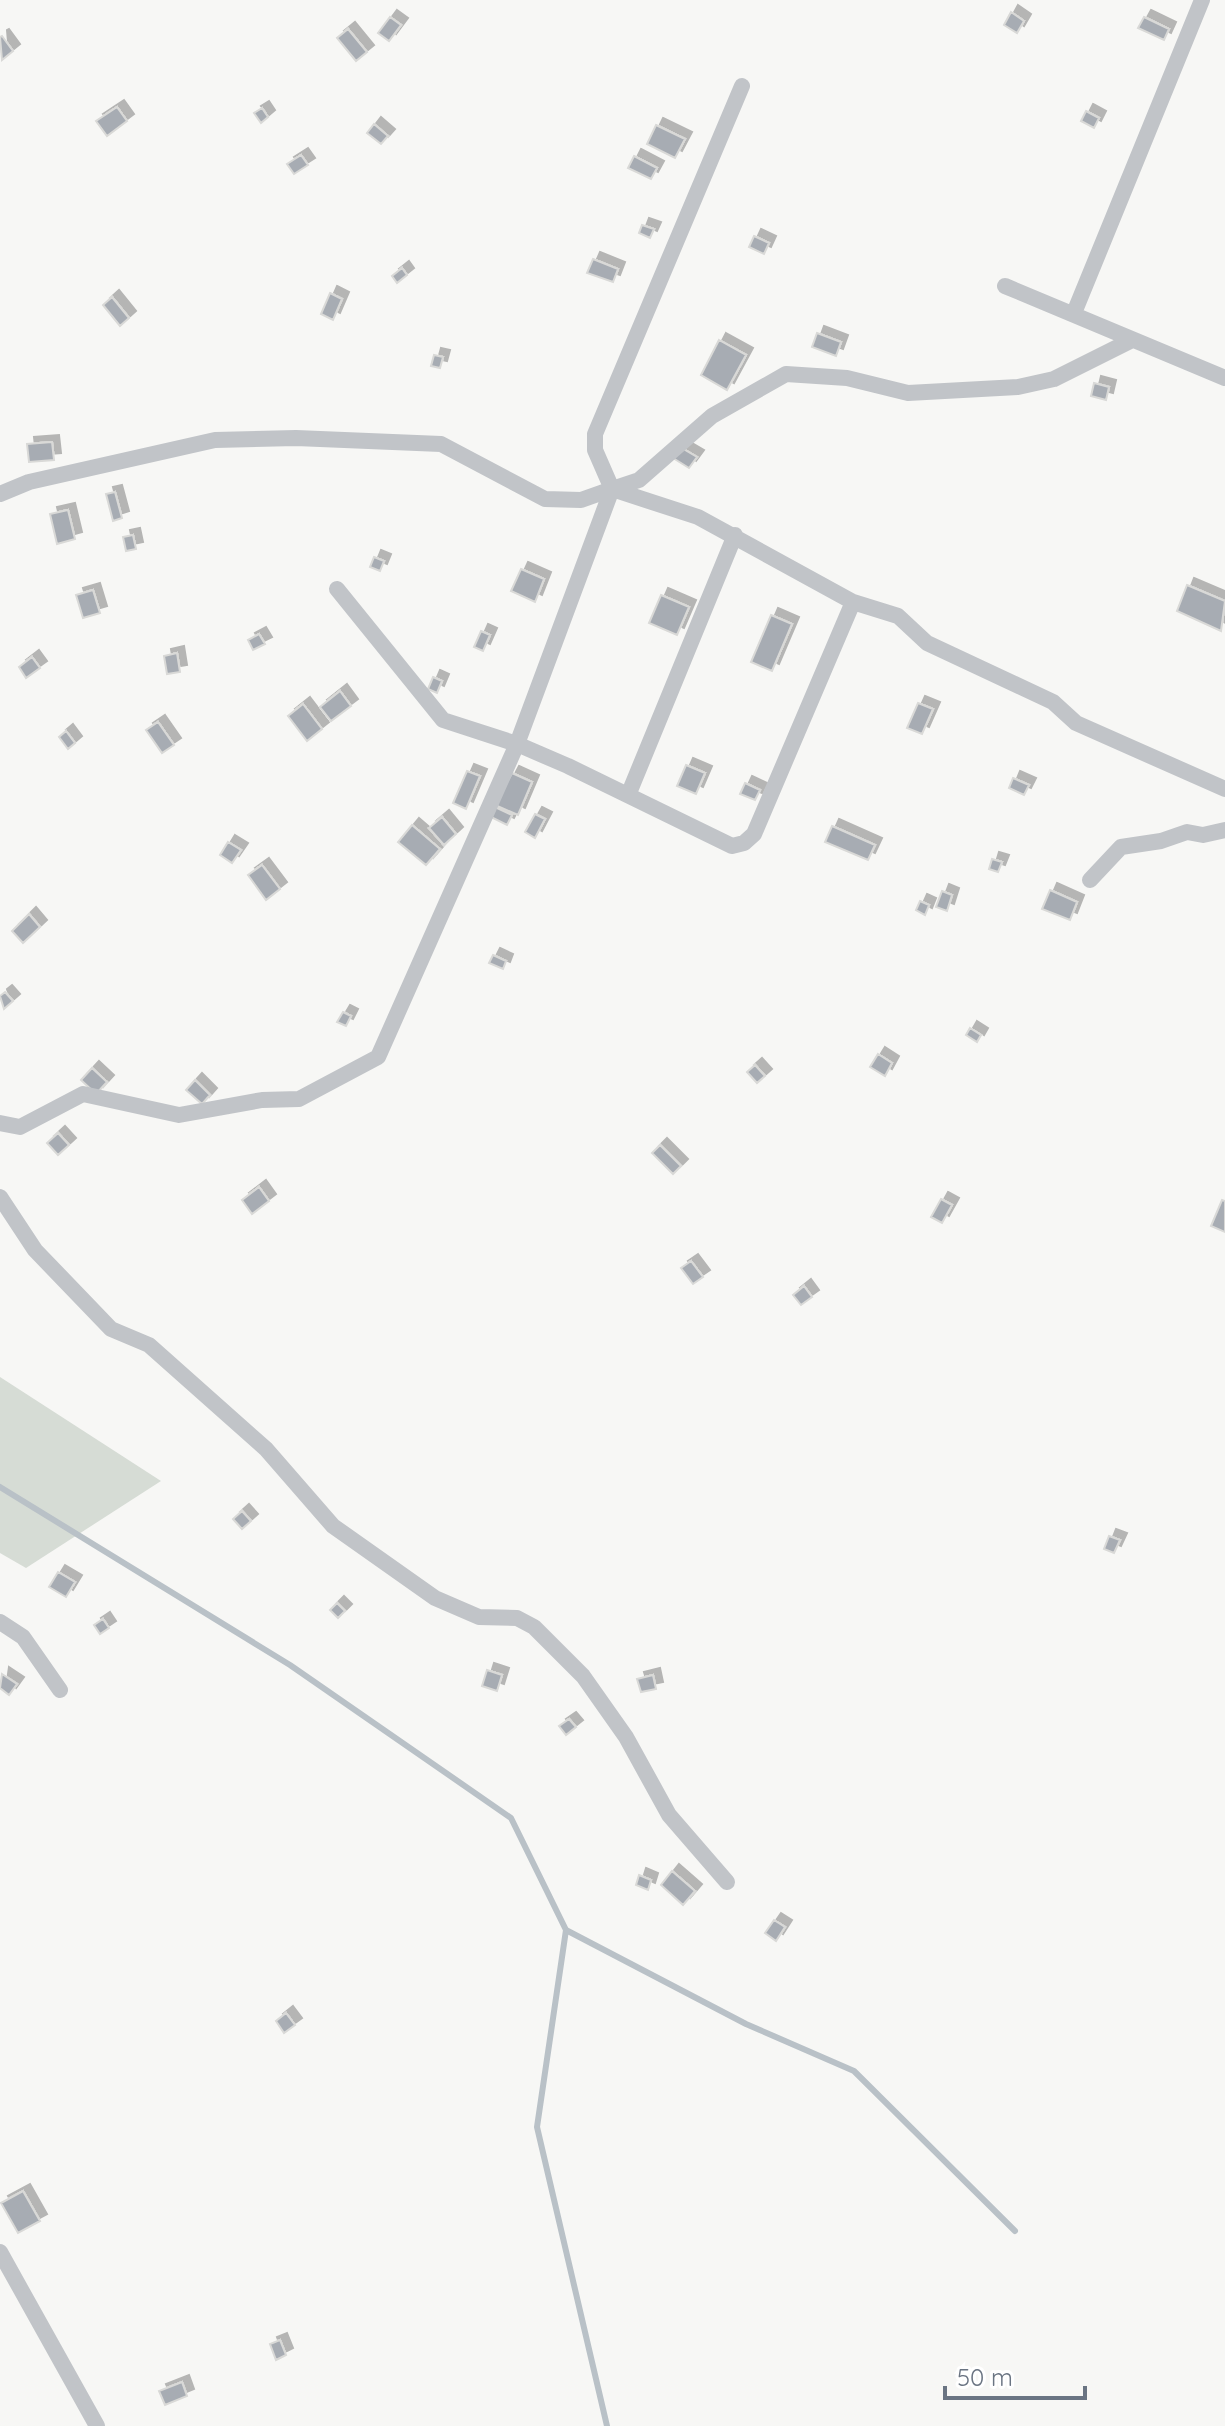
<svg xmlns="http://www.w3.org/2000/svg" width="1225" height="2426" font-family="Quicksand,sans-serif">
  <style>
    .green { fill: #d6dcd5 }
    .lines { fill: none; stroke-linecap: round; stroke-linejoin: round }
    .stream { stroke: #b9c1c7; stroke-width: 6 }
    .building { fill: #a7acb3; stroke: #d9d9d7; stroke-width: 2; filter: url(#shadow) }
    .minor { stroke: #c1c4c8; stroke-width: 16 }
  </style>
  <defs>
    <filter id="shadow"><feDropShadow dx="7" dy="-7" stdDeviation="0" flood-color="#0004"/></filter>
  </defs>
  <rect width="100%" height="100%" fill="#f7f7f5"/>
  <path class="green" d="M0,1377L161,1481L26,1568L0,1553Z"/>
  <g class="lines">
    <path class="stream" d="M0,1487L290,1665L511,1818L566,1930L537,2127L607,2426
      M566,1930L746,2024L854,2071L1015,2231"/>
  </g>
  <path class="building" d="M1011,12L1024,21L1017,33L1004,25Z
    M390,17L401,25L389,41L378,33Z
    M1144,17L1169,29L1164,40L1138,28Z
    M348,29L367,52L356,61L337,38Z
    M2,36L13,51L2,60L0,37Z
    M117,107L127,121L107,136L96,121Z
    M262,108L268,117L261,123L254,113Z
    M1086,111L1099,118L1094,128L1081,121Z
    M374,124L388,136L381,144L367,133Z
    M656,125L685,139L675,158L647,144Z
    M301,155L308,165L294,174L287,164Z
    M634,156L657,168L651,179L628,168Z
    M642,225L654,229L650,238L639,233Z
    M754,236L769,243L764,254L749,247Z
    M593,259L618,269L613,282L587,273Z
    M402,268L407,275L397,283L392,276Z
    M330,293L342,299L333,320L321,314Z
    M112,297L129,318L120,326L103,305Z
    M817,333L841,342L836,356L812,347Z
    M719,340L746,355L727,390L701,375Z
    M434,355L443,357L440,368L431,366Z
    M1094,383L1109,387L1106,400L1091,396Z
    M52,442L54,460L29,462L27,444Z
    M680,447L697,457L689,468L673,458Z
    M115,492L122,518L113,521L106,494Z
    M68,510L75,539L57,544L50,514Z
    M133,535L136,549L126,551L123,537Z
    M374,557L384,561L380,571L370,567Z
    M521,569L544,579L535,602L511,591Z
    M1187,585L1225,601L1221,631L1177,611Z
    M93,590L100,613L83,618L76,595Z
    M661,595L689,607L677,635L649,623Z
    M771,615L792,624L772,671L751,662Z
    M481,631L490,635L483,651L474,647Z
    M259,634L265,644L253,650L248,640Z
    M177,653L180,672L167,674L164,656Z
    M32,657L40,668L26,678L19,667Z
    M433,677L442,681L437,693L428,689Z
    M340,691L351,706L331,721L320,707Z
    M918,703L933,709L922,734L907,728Z
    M303,704L322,729L307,741L288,716Z
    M158,722L174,745L162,753L146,730Z
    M66,731L75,743L68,749L59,737Z
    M686,765L705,773L696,794L677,786Z
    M467,771L480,776L466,809L453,803Z
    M512,773L532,782L518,815L495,805Z
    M1013,778L1029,785L1024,795L1009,788Z
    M745,783L760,790L755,800L740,794Z
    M495,807L512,815L507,825L491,817Z
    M535,814L545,819L535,838L525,832Z
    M442,817L456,834L444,845L429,828Z
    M412,825L440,849L426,865L398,842Z
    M832,826L875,845L868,860L825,842Z
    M228,842L241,850L232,863L220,855Z
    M992,859L1002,862L998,872L989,869Z
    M262,865L280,889L266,900L248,875Z
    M1050,890L1077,902L1070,920L1042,909Z
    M942,891L952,895L947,911L936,907Z
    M920,901L929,905L925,915L916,910Z
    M29,914L40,927L23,943L12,931Z
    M493,955L506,961L503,969L489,963Z
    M5,992L13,1001L4,1009L0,996Z
    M343,1012L351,1016L346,1026L337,1022Z
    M970,1028L981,1035L977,1042L966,1035Z
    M878,1054L892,1063L885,1076L870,1067Z
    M755,1065L765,1076L757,1083L747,1072Z
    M92,1068L107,1082L96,1094L81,1080Z
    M195,1080L210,1095L202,1104L186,1090Z
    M58,1133L69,1145L58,1155L47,1143Z
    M660,1145L681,1166L673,1174L652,1153Z
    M259,1187L269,1201L252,1214L242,1200Z
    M941,1199L952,1205L942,1223L931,1217Z
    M1222,1200L1225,1201V1232L1211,1226Z
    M691,1261L703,1277L693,1284L681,1268Z
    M804,1286L812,1297L801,1305L793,1295Z
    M242,1511L251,1521L242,1529L233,1519Z
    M1109,1536L1120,1540L1114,1553L1104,1549Z
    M58,1572L75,1582L66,1597L49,1587Z
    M337,1603L345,1611L338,1618L330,1610Z
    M103,1619L109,1628L100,1634L94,1625Z
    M487,1670L502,1675L497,1691L482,1686Z
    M2,1674L17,1684L9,1695L0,1688Z
    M653,1675L656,1689L641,1692L637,1679Z
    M569,1719L576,1727L566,1735L559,1726Z
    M672,1871L695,1891L683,1905L661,1885Z
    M639,1875L651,1880L648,1890L636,1885Z
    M774,1920L785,1927L776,1941L765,1933Z
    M286,2013L295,2025L284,2033L276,2021Z
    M23,2191L40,2221L18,2233L1,2203Z
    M280,2340L286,2355L276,2360L270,2344Z
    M182,2382L187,2396L165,2405L159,2391Z"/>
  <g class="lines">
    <path class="minor" d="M1005,286L1225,378
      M1074,313L1202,0
      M612,489L639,480L712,416L786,374L847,378L908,393L1018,387L1054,379L1132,340
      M0,494L29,482L215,440L296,438L441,444L545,499L581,500L612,489L698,517L853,602L898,616L927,643L1053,702L1076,723L1225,789
      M337,589L443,720L517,744L568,766L732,846L744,843L754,834L853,602
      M629,793L735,535
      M1090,880L1121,847L1161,841L1187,832L1203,835L1225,830
      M0,1123L20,1127L83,1094L179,1115L262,1100L299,1099L378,1057L517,744L612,489L595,450V434L742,86
      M0,1197L35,1250L111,1329L149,1345L266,1449L333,1526L435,1598L479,1617L517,1618L534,1627L583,1676L626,1737L669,1815L727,1882
      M0,1622L23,1637L60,1690
      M0,2252L97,2426"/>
  </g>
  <path d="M945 2386v12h140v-12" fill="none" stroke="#6a7482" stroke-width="4"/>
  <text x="957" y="2386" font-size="24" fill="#6a7482" stroke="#ffffff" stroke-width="6" paint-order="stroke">50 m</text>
</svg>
